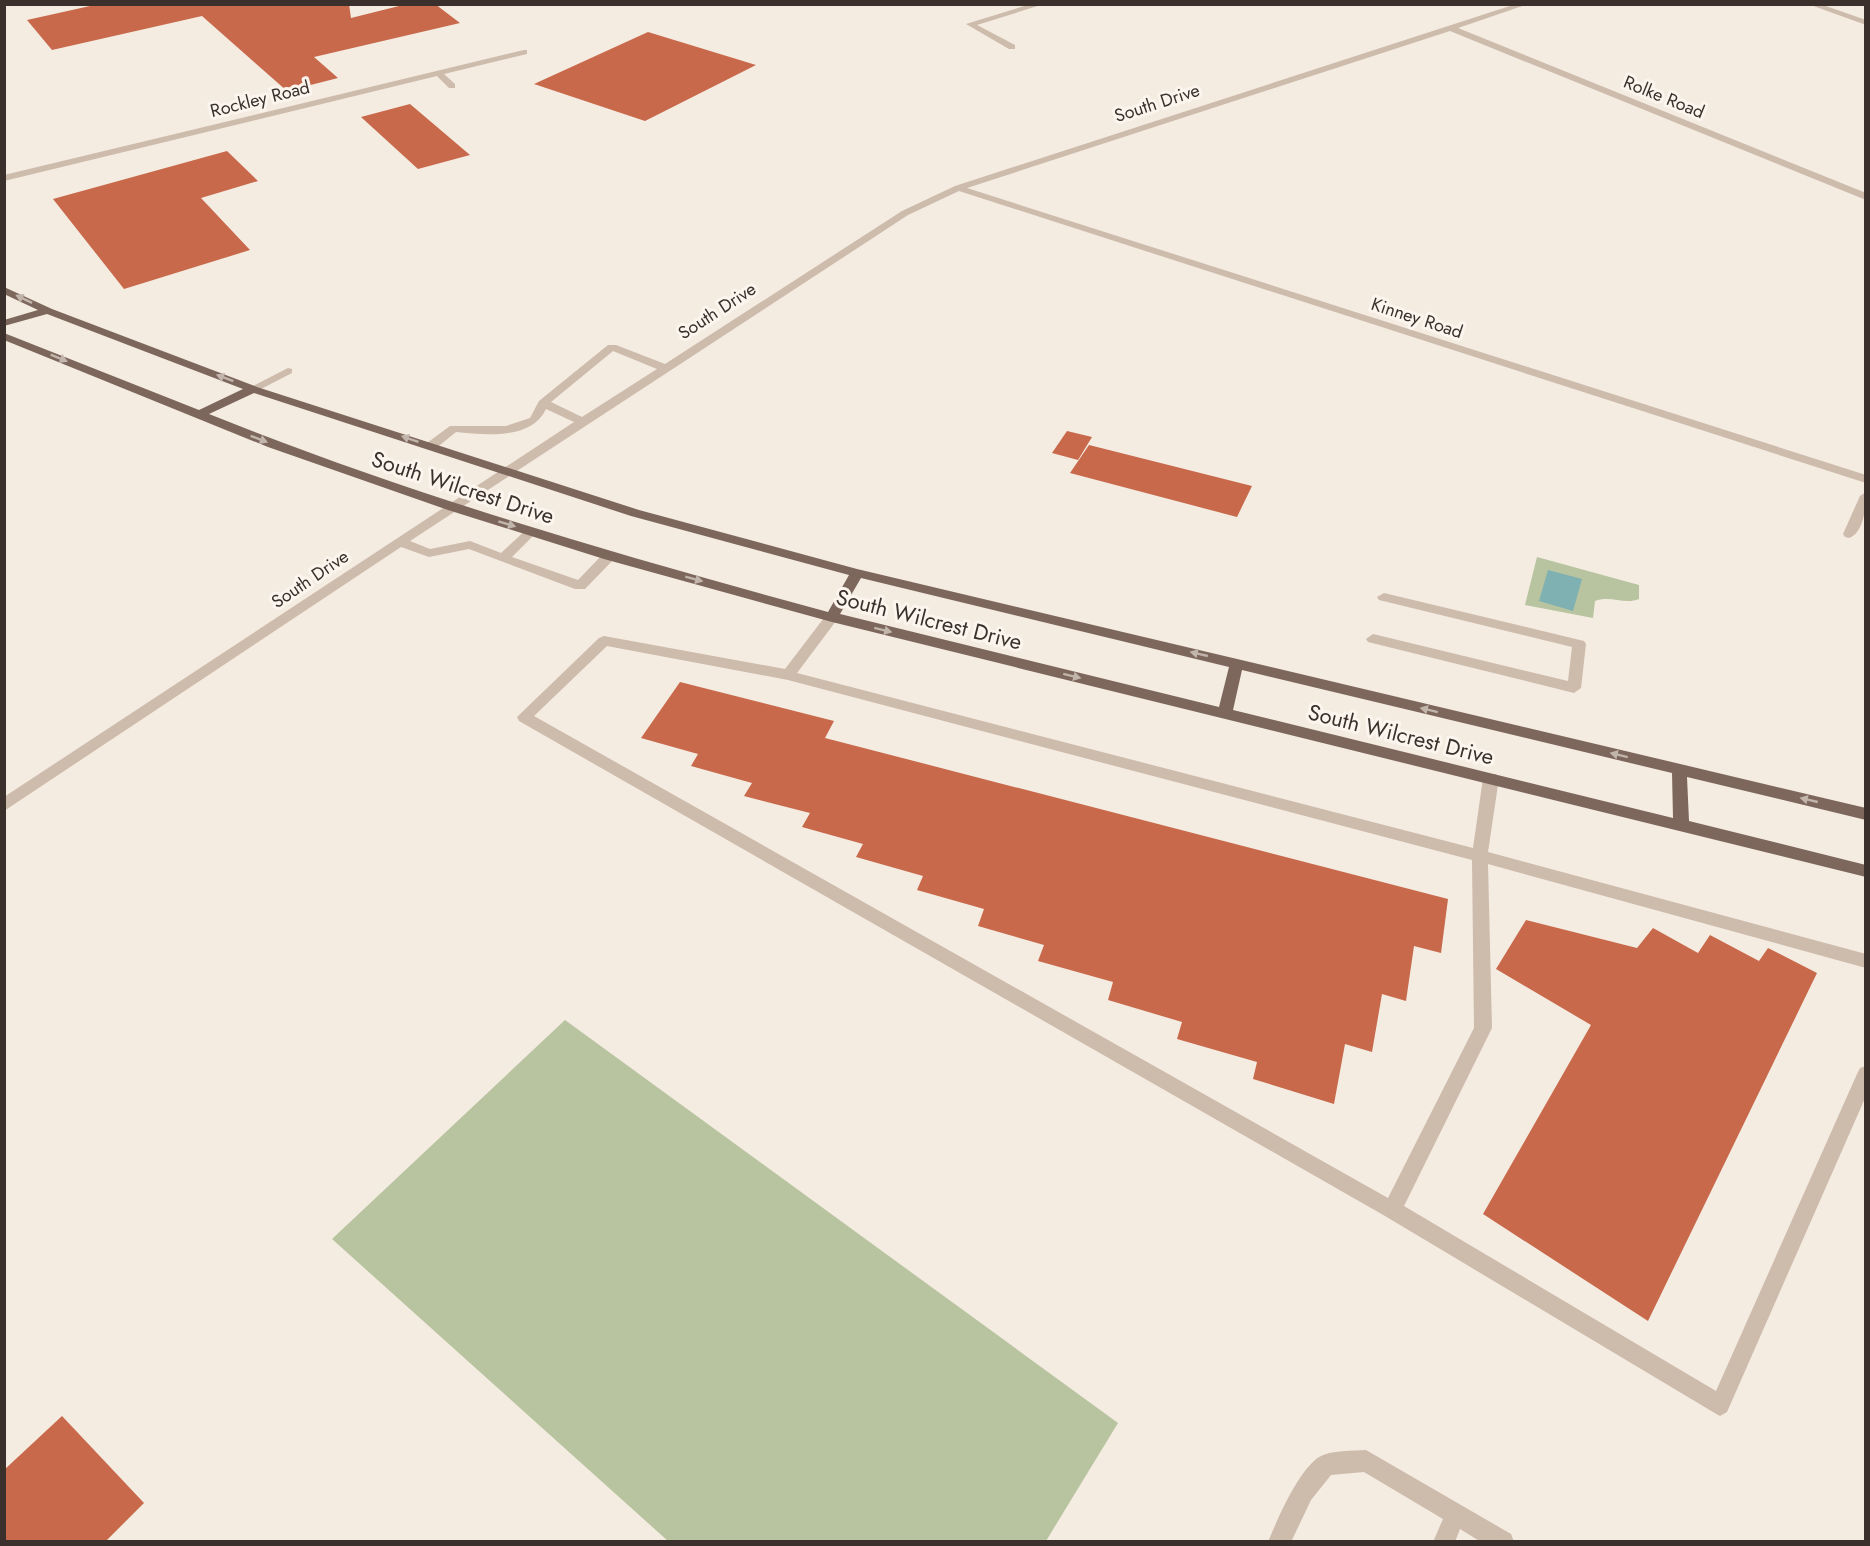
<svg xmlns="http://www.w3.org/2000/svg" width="1870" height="1546" font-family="Jost,sans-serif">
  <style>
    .green { fill: #b8c4a0 }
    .water { fill: #7fb0b2 }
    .building { fill: #c8694b }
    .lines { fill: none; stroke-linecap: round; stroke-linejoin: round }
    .minor { fill: #cdbbac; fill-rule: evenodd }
    .major { fill: #7d675c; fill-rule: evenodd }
    .oneway { fill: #c2b5ac }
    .labels { text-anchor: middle; stroke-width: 6; stroke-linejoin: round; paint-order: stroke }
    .far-street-label { font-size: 18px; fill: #3b302b; stroke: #fbf5ee }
    .street-label { font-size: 22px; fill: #3b302b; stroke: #fbf5ee }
  </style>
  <rect width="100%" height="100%" fill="#f4ebe1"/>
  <path class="green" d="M1537,557L1639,585V599C1625,605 1610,595 1595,601L1593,618L1525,605Z
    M565,1020L1118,1423L1046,1541H668L332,1239Z"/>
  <path class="water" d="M1548,570L1582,579L1573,611L1539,601Z"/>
  <path class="building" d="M99,4H349L351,18L407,4H435L460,23L314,57L338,78L287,91L202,16L52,50L27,20Z
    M648,32L756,65L645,121L534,84Z
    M410,104L470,155L418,169L361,117Z
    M227,151L258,181L201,198L250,250L124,289L53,199Z
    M1067,431L1092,437L1078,460L1052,453Z
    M1089,445L1252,486L1237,517L1070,473Z
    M680,682L834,721L825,738L1448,899L1441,953L1414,946L1406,1001L1382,994L1372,1052L1345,1044L1334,1104L1253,1079L1257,1062L1177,1039L1182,1022L1108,1000L1113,982L1038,961L1044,945L978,926L984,909L917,890L923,876L856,857L863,844L802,827L810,813L744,796L752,783L691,766L698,754L641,738Z
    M1526,920L1637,948L1653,928L1698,953L1710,935L1759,961L1768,948L1817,973L1648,1321L1483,1214L1591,1025L1496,969Z
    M62,1416L144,1503L105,1542H4V1470Z"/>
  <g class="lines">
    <path class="minor" d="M1031,4H1044L977,25L1015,45V49H1009L966,24Z
      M1516,4H1528L1458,28L1866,193V200L1450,31L967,188L1866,475V483L959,191L908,215L410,541L430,549L470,541L501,553L527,529L531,528L537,532L512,557L578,580L604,553H614L615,556L614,559L585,589H575L469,549L429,557L401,547L4,811V797L574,422L546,409C532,440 485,435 456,432L435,449H427V443L450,426H506L530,418L539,401L608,345H616L665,364L902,211L955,186ZM613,351L657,369L582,417L551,402Z
      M1808,4H1820L1866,20V25Z
      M524,50H527V54L444,74L455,84V88H449L437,76L4,181V175Z
      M288,368L292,369V373L257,391H249L247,389Z
      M1866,492C1866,506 1864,533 1849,538L1845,537L1843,534L1860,496Z
      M1384,593L1584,641L1586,644L1581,688L1574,693L1368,642L1366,639L1373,634L1568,681L1572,647L1379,600L1377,597Z
      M832,612L839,617L797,673L1473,848L1483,778L1486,774H1496L1499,778L1488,852L1866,954V968L1488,864L1492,1028L1404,1206L1716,1391L1857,1074L1860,1068L1866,1066V1096L1727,1412L1720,1416L1713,1412L1385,1216L519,721L517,717L599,638L604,636L785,669L827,614ZM607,646L788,680L1472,860L1474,1028L1388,1198L534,716Z
      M1366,1450L1511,1534L1514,1542H1481L1460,1529L1455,1542H1433L1443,1519L1364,1472L1331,1475L1311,1500L1291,1542H1268C1278,1518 1298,1471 1319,1457C1331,1450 1353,1451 1366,1450Z"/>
    <path class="major" d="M4,287L52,309L257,387L639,510L857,569L1866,808V820L1687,777L1689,821L1866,865V877L832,622L604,559L448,510L268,447L4,340V333L199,410L243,389L47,314L4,326V320L38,310L4,294ZM254,393L631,516L849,575L828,612C619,555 410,495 209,414ZM861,578L1229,667L1219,707L840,614ZM1242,670L1672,773L1673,818L1233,710Z"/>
  </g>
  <defs><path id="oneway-solid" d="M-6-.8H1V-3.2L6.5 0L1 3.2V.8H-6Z" transform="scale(1.5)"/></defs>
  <g class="oneway">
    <use href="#oneway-solid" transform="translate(24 299) rotate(-154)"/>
    <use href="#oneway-solid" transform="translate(59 358) rotate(22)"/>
    <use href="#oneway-solid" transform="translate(225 378) rotate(-159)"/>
    <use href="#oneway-solid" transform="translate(259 439) rotate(21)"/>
    <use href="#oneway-solid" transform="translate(410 439) rotate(-161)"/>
    <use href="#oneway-solid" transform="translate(507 524) rotate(17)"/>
    <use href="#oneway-solid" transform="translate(694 579) rotate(15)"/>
    <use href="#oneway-solid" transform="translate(883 630) rotate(14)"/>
    <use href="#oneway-solid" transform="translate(1199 654) rotate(-167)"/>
    <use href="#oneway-solid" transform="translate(1072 676) rotate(14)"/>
    <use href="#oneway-solid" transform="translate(1429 710) rotate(-166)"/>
    <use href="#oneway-solid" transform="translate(1619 755) rotate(-166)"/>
    <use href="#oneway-solid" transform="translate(1809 800) rotate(-167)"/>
  </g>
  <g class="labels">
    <g class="far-street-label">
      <text transform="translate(1664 97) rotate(22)" y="6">Rolke Road</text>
      <text transform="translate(260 99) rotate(-14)" y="6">Rockley Road</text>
      <text transform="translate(1157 103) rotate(-18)" y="6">South Drive</text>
      <text transform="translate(717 311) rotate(-33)" y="6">South Drive</text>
      <text transform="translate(1417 318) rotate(18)" y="6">Kinney Road</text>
      <text transform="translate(310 579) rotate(-34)" y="6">South Drive</text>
    </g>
    <g class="street-label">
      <text transform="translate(463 487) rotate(18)" y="8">South Wilcrest Drive</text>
      <text transform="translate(929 619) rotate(14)" y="8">South Wilcrest Drive</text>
      <text transform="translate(1401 734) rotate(14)" y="8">South Wilcrest Drive</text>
    </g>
  </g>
  <rect width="1870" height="1546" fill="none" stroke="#3b302b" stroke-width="12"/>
</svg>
